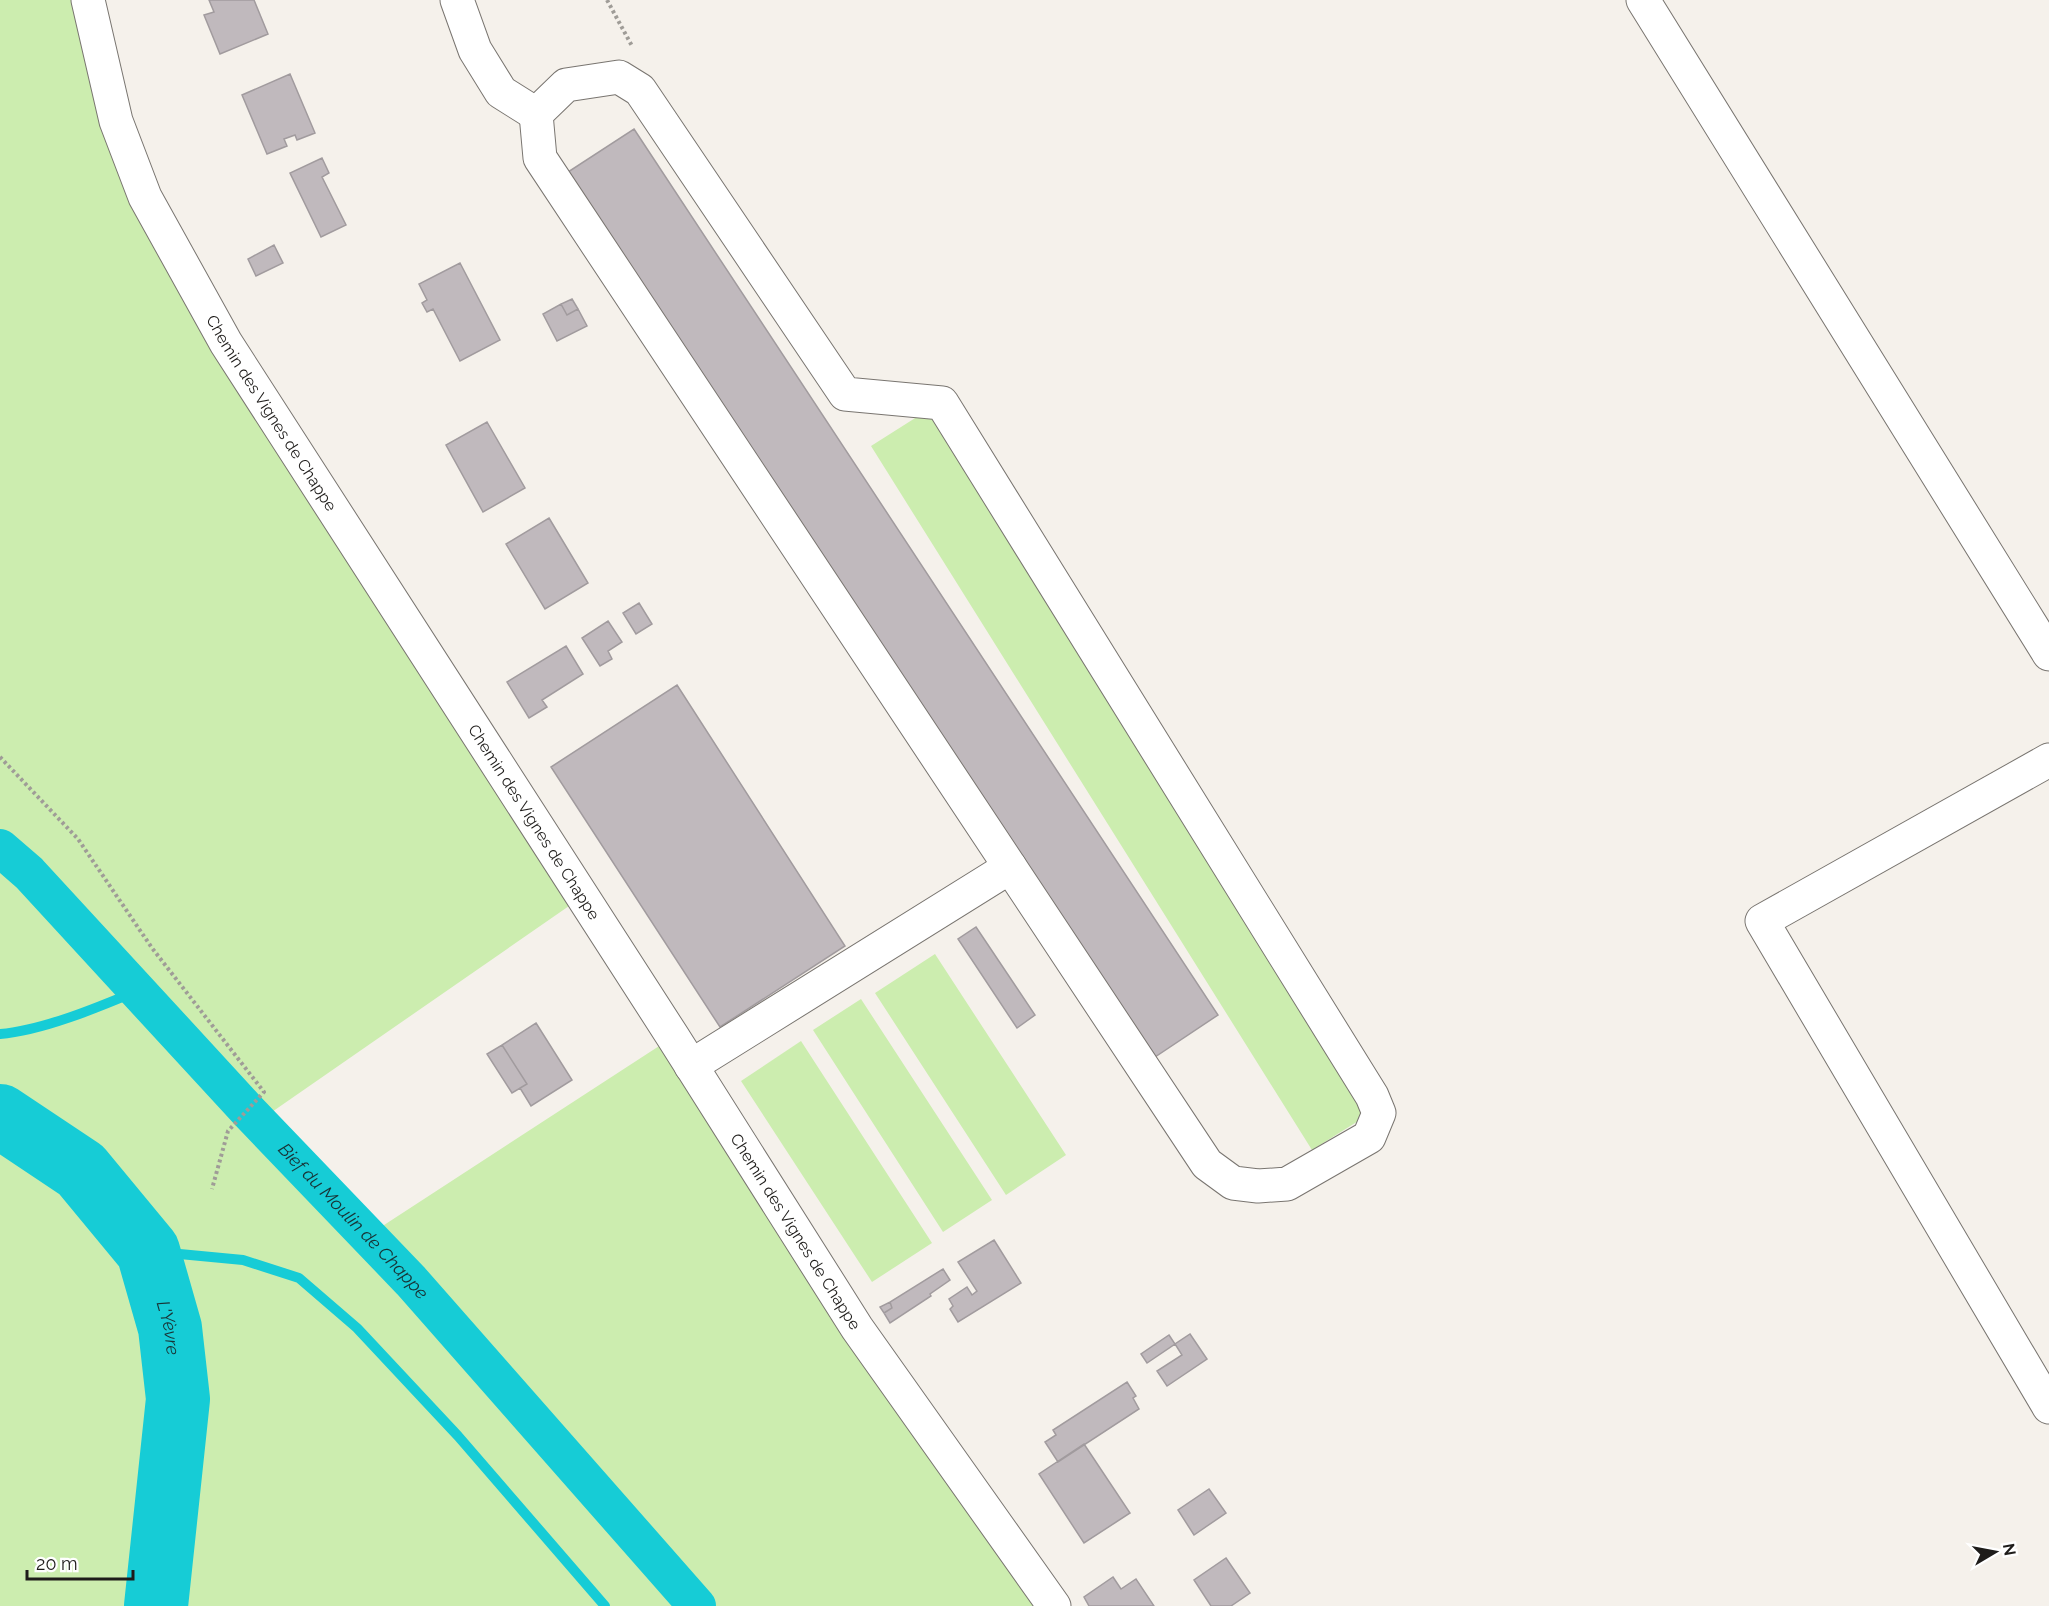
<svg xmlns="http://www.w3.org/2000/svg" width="2049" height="1606" font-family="Raleway,sans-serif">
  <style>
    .green { fill: #ccedaf }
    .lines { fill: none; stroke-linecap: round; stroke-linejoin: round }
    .stream { stroke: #16ccd6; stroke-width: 10 }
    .canal { stroke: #16ccd6; stroke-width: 38 }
    .river { stroke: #16ccd6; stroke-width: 64 }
    .building { fill: #c0b9bd; stroke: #a19b9e; stroke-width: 1.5 }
    .minor-casing { stroke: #797570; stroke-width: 35 }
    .path { stroke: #9f9c97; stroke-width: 4; stroke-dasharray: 3 3; stroke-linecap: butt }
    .minor { stroke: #fff; stroke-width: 33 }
    .labels { text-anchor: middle; stroke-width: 4.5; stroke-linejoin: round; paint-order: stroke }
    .street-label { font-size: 16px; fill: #1e1c1a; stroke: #fff }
    .water-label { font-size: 18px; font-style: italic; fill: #193234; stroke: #fff }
  </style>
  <rect width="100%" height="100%" fill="#f5f1eb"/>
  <path class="green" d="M0,0H88L145,197L582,897L269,1114L381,1227L673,1037L1054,1606H0Z
    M931,408L1371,1113L1312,1150L871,446Z
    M935,954L1066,1155L1006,1195L875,993Z
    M861,999L992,1200L943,1232L813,1030Z
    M801,1041L932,1243L872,1282L741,1081Z"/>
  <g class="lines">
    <path class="stream" d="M0,1034C41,1031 99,1007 137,991
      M148,1251L243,1260L299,1278L357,1328L458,1436L605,1606"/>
    <path class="canal" id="s1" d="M0,848L29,873L248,1111L411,1281L697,1606"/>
    <path class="river" id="s2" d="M0,1116L81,1170L148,1251L170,1328L178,1399L156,1606"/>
  </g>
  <path class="building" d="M209,0H254L268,34L220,54L204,15L214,12Z
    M290,74L315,133L297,140L295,135L284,139L287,146L267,154L242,95Z
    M634,129L1218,1015L1152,1059L568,172Z
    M322,158L329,173L322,177L346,225L321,237L290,173Z
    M274,245L283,263L256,276L248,259Z
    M460,263L500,340L460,361L433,309L427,312L422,303L427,300L419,284Z
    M572,299L578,309L567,315L561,304Z
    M561,304L567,315L578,309L587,326L557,341L543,314Z
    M487,422L525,488L483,512L446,445Z
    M549,518L588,583L545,609L506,544Z
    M639,603L652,624L636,634L623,613Z
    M608,621L622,642L608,651L612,659L600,666L582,638Z
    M566,646L583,674L542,700L547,707L529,718L507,682Z
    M677,685L845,946L720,1027L551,767Z
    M976,927L1035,1015L1017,1028L958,939Z
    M536,1023L572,1080L531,1106L520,1088L527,1084L502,1045Z
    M502,1045L527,1084L512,1093L487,1054Z
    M994,1240L1021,1283L958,1322L950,1309L953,1306L949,1299L967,1287L972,1295L977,1291L958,1262Z
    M943,1269L950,1280L930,1294L931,1296L890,1323L884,1313L892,1308L890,1302Z
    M890,1302L892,1308L884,1313L880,1307Z
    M1190,1334L1207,1359L1167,1386L1157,1371L1182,1355L1175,1344Z
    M1169,1335L1175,1344L1147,1363L1141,1354Z
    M1127,1382L1136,1396L1133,1398L1139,1409L1058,1462L1045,1442L1056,1435L1053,1430Z
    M1084,1444L1130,1513L1084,1543L1039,1474Z
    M1209,1489L1226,1513L1194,1535L1178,1510Z
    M1226,1558L1250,1593L1231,1606H1211L1194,1580Z
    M1113,1577L1121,1589L1136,1579L1154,1606H1089L1084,1597Z"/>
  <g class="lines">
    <defs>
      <g id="minor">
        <path id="s3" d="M88,0L116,121L145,197L226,343L673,1037L857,1328L1054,1606"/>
        <path d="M457,0L475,50L501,92L536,114"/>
        <path d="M1643,0L2049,654"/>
        <path d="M619,77L640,90L845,394L942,403L1372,1096L1379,1113L1369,1137L1287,1184L1258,1186L1233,1183L1207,1164L540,158L536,114L566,85Z"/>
        <path d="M2049,760L1762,921L2049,1407"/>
        <path d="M691,1066L1010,867"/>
      </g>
    </defs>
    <use href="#minor" class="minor-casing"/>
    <path class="path" d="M607,0L632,46
      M0,757L78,839L152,948L264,1092L228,1131L212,1189"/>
    <use href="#minor" class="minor"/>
  </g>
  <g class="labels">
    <g class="street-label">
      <text dy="6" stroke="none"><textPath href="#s3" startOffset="456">Chemin des Vignes de Chappe</textPath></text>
      <text dy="6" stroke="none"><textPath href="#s3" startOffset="942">Chemin des Vignes de Chappe</textPath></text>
      <text dy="6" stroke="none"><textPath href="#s3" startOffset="1428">Chemin des Vignes de Chappe</textPath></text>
    </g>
    <g class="water-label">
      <text dy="6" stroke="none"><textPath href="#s1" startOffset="514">Bief du Moulin de Chappe</textPath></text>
      <text dy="6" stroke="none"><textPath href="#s2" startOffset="282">L'Yèvre</textPath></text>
    </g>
  </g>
  <g transform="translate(1995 1552) rotate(80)" stroke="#ffffff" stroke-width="4.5" paint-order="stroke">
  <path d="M0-4.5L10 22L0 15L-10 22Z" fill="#1e1c1a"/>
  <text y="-9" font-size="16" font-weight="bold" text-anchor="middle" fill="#1e1c1a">N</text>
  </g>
  <path d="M27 1570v9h106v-9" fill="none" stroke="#1e1c1a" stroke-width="3"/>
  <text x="36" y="1570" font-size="18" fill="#1e1c1a" stroke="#ffffff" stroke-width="4.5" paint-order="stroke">20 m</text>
</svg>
